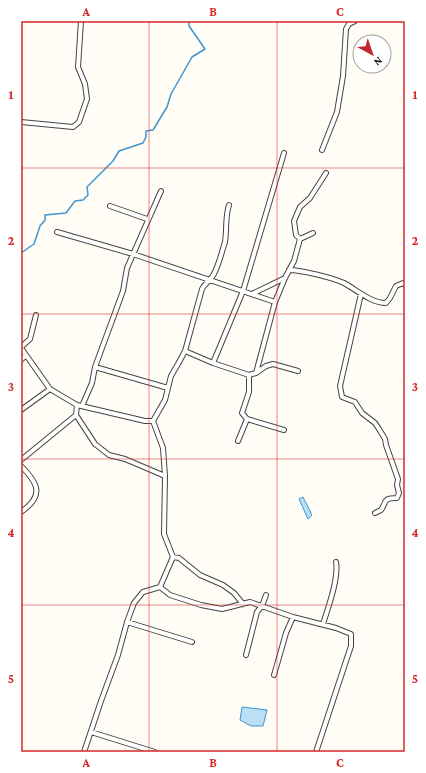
<svg xmlns="http://www.w3.org/2000/svg" width="426" height="773" font-family="'Crimson Pro',serif">
  <style>
    .water { fill: #b9e0f7; stroke: #3f96cf }
    .lines { fill: none; stroke-linecap: round; stroke-linejoin: round }
    .stream { stroke: #3f96cf; stroke-width: 1.5 }
    .street-casing { stroke: #444; stroke-width: 6 }
    .street { stroke: #fff; stroke-width: 4 }
    .grid { fill: none; stroke: #d62828; stroke-width: 1; stroke-opacity: 0.55 }
    .neatline { fill: none; stroke: #d62828; stroke-width: 1.5 }
    .grid-label { font-size: 13px; text-anchor: middle; font-weight: bold; fill: #d62828 }
  </style>
  <rect width="100%" height="100%" fill="#fffdf5"/>
  <path class="water" d="M303,497L312,515L308,519L299,499Z
    M242,707L267,710L263,726H251L240,720Z"/>
  <g class="lines">
    <path class="stream" d="M21,253L34,244L40,226L45,220V215L66,213L75,201L83,200L88,195L87,187L113,161L119,151L143,143L146,137V131L153,130L167,107L171,94L192,57L205,49L189,26V21"/>
    <defs>
      <path id="street" d="M21,122L73,127L79,122L87,99L85,84L78,67L81,21
        M322,150L337,112L343,76L346,29L349,24L355,21
        M110,206L147,219
        M57,232L133,254L275,302
        M300,239L296,235L294,221L300,207L310,198L326,173
        M289,270C302,270 333,278 344,283C357,290 371,303 386,303L390,298L396,286L403,283L405,285
        M252,294L285,278
        M361,294L340,386L342,397L355,402L362,413L375,423L379,429L385,439L386,445L398,479L397,485L399,493L397,498C382,498 387,502 381,510C381,510 375,513 375,513
        M21,347L30,339L36,315
        M21,348L50,389
        M185,351L213,363L249,375L256,373L266,366L273,364L298,371
        M21,360L26,355
        M213,363L243,291L284,153
        M95,367L168,388
        M256,373L275,302L285,278L294,261L300,239L313,233
        M77,405L76,415L95,444L109,455L125,459L165,476
        M82,406L92,383L95,367L123,291L127,268L161,191
        M21,410L50,389L77,405L145,421H153L163,448L165,476L164,534L173,557L160,587L143,592L134,603L127,622L118,655L101,701L84,752
        M247,419L284,430
        M153,421L165,400L171,376L178,364L185,351L202,289C205,283 209,282 212,277C218,269 222,251 225,242C227,229 225,217 229,205
        M238,441L247,419L242,413L249,392V375
        M21,460L76,415
        M21,466C39,484 44,496 21,512
        M173,557L179,558L200,575L223,585L234,593L243,604
        M160,587L170,595L201,605L222,609L250,602L293,617L336,628L351,634V646L316,752
        M127,622L192,642
        M323,624C328,608 339,578 336,562
        M246,655L257,612L262,606L266,595
        M274,675L286,633L293,617
        M91,732L155,752"/>
    </defs>
    <use href="#street" class="street-casing"/>
    <use href="#street" class="street"/>
  </g>
  <path class="grid" d="M149,21V752M277,21V752M21,168H405M21,314H405M21,459H405M21,605H405"/>
  <rect width="426" height="773" fill="none" stroke="#ffffff" stroke-width="44"/>
  <g transform="translate(372 54) rotate(140)"><circle r="19" fill="#ffffff" stroke="#a0a0a0"/>
  <path d="M0-3L7 15L0 10L-7 15Z" fill="#c4262e"/>
  <text y="-6" font-size="11" font-weight="bold" text-anchor="middle" fill="#111111">N</text>
  </g>
  <rect x="22" y="22" width="382" height="729" class="neatline"/>
  <g class="grid-label">
    <text x="86" y="16">A</text>
    <text x="213" y="16">B</text>
    <text x="340" y="16">C</text>
    <text x="11" y="99">1</text>
    <text x="415" y="99">1</text>
    <text x="11" y="245">2</text>
    <text x="415" y="245">2</text>
    <text x="11" y="391">3</text>
    <text x="415" y="391">3</text>
    <text x="11" y="537">4</text>
    <text x="415" y="537">4</text>
    <text x="11" y="683">5</text>
    <text x="415" y="683">5</text>
    <text x="86" y="767">A</text>
    <text x="213" y="767">B</text>
    <text x="340" y="767">C</text>
  </g>
</svg>
